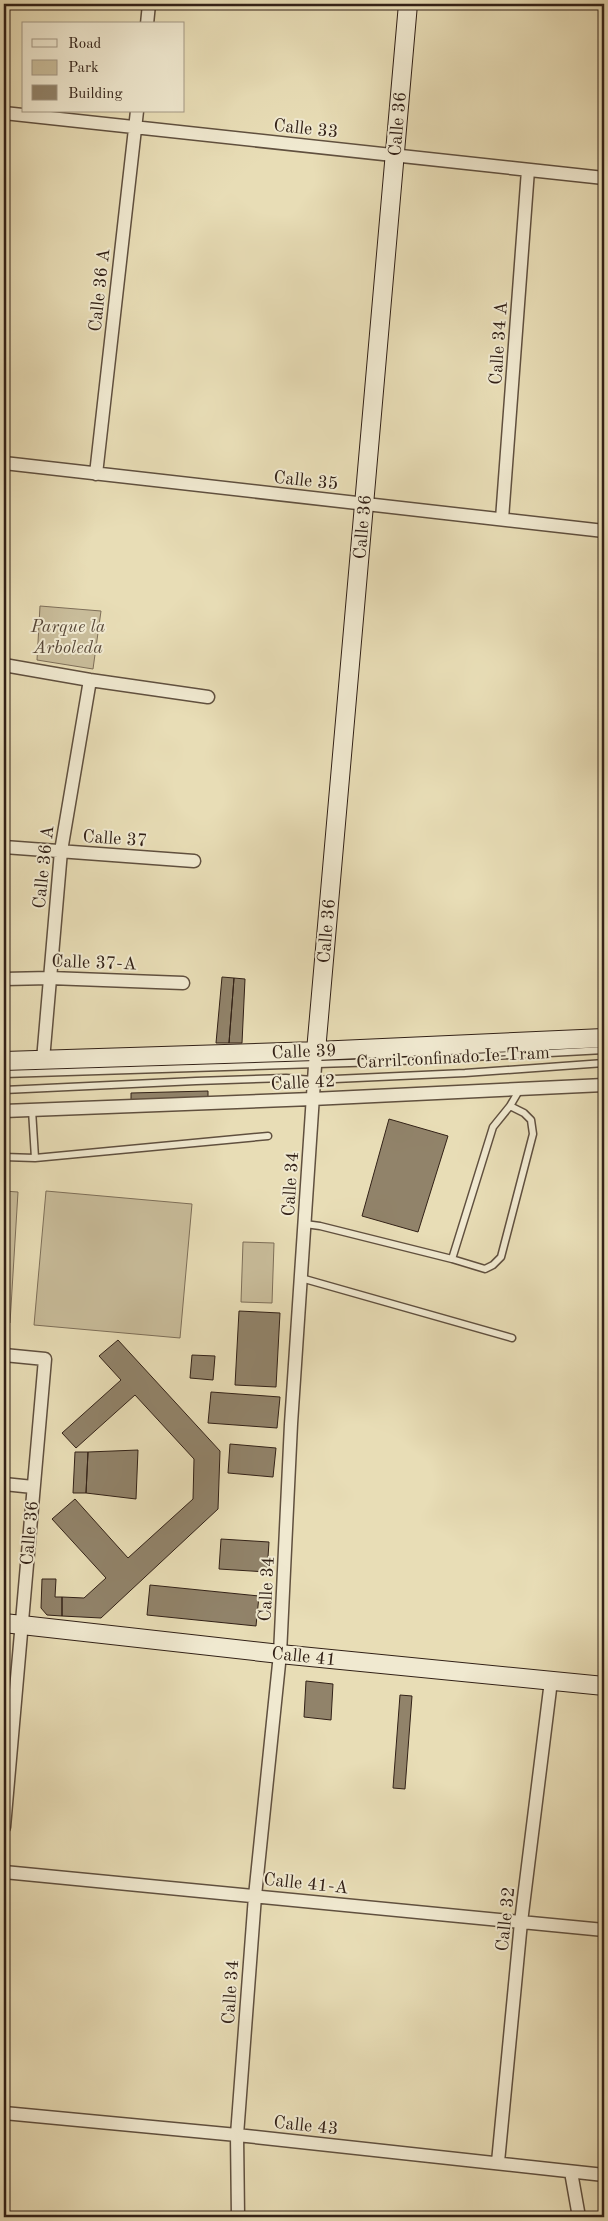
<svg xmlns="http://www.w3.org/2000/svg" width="608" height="2221" font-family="'Old Standard TT',serif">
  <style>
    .green { fill: #c9bd9b; stroke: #7e6f59 }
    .building { fill: #91836a; stroke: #322117 }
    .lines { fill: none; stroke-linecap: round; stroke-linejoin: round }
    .lane-casing { stroke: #60503f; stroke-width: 9 }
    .street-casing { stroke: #60503f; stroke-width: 15 }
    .secondary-casing { stroke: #322117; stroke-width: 20 }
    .lane { stroke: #f0e9d0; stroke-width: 6 }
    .street { stroke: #f0e9d0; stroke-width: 12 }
    .secondary { stroke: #f0e9d0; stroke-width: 18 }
    .labels { text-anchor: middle; stroke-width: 4; stroke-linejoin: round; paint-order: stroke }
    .street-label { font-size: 18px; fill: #322117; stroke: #f0e9d0 }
    .park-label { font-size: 18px; font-style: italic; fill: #584838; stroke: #f0e9d0 }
  </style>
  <rect width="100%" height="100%" fill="#e8ddb6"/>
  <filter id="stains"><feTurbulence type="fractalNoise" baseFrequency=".004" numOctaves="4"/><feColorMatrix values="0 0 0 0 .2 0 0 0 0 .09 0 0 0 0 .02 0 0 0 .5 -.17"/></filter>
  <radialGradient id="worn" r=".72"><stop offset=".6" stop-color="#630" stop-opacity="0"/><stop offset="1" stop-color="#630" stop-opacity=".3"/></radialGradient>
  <path class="green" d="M40,606L101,611L93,669L37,660Z
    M4,1191L18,1192L10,1323H4Z
    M46,1191L192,1204L180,1338L34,1325Z
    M243,1242L274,1243L272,1303L241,1302Z"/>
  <path class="building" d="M222,977L234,978L229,1043H216Z
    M234,978L245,979L242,1043H229Z
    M459,1048L458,1057L381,1059V1049Z
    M208,1091V1100L131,1103V1093Z
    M389,1119L448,1136L418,1232L362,1216Z
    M239,1311L280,1313L276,1387L235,1385Z
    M118,1340L220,1451L218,1509L101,1618L62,1616V1597L84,1598L106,1578L52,1519L75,1499L128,1558L193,1499L194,1459L135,1395L76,1448L62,1433L121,1380L99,1356Z
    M192,1355L215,1356L213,1380L190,1378Z
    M211,1392L280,1397L277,1428L208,1423Z
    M230,1444L276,1448L273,1477L228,1473Z
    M138,1450L136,1499L86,1493L88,1452Z
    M75,1452H88L86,1493H73Z
    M221,1539L269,1542L267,1572L219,1569Z
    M42,1579H56L55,1597H62V1616L47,1615L41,1608Z
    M150,1585L259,1596L256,1626L147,1615Z
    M306,1681L333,1684L331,1720L304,1717Z
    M400,1695L412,1696L405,1789L393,1788Z"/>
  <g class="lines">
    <defs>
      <path id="lane" d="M4,1074L381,1062L604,1050
        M4,1090L196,1081L286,1078L313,1080L465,1073L604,1063
        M32,1110L35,1158
        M4,1157L35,1158L268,1136
        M305,1224L320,1226L452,1259L493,1127L510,1106L520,1089
        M452,1259L485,1269L493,1265L501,1257L533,1134L531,1120L524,1113L510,1106
        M301,1278L512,1338"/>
      <path id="street" d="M147,24L149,4
        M4,113L604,178
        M4,463L604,531
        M96,474L137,111
        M502,519L528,170
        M4,665L90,680L208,697
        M4,847L194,861
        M4,979L50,978L183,983
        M43,1060L61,851L90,680
        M4,1111L312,1099L604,1085
        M4,1355L45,1359L4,1827
        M4,1484L33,1487
        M4,1872L604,1930
        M4,2113L237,2135L604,2175
        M498,2162L521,1922L551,1681
        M571,2172L579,2217
        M238,2217L237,2135L255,1896L280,1654L291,1424L316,1051"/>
      <path id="secondary" d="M316,1051L408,4
        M4,1061L316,1051L604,1038
        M4,1623L280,1654L604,1686"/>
    </defs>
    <use href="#lane" class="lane-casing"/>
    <use href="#street" class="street-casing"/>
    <use href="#secondary" class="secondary-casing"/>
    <use href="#lane" class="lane"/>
    <use href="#street" class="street"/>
    <use href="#secondary" class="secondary"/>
  </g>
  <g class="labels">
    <g class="street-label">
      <text transform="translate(397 124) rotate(-85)" y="6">Calle 36</text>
      <text transform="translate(306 128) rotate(6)" y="6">Calle 33</text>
      <text transform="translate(99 290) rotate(-84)" y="6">Calle 36 A</text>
      <text transform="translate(498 343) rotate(-86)" y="6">Calle 34 A</text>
      <text transform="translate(306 480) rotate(6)" y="6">Calle 35</text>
      <text transform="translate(362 527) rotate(-85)" y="6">Calle 36</text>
      <text transform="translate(115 838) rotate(4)" y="6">Calle 37</text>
      <text transform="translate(43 867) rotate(-84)" y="6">Calle 36 A</text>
      <text transform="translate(326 931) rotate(-85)" y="6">Calle 36</text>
      <text transform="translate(94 962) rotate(2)" y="6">Calle 37-A</text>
      <text transform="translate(304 1051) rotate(-2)" y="6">Calle 39</text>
      <text transform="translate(453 1057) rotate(-3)" y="6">Carril confinado Ie-Tram</text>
      <text transform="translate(303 1082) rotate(-3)" y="6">Calle 42</text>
      <text transform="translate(290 1184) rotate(-86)" y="6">Calle 34</text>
      <text transform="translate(29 1533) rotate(-85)" y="6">Calle 36</text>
      <text transform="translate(266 1589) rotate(-87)" y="6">Calle 34</text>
      <text transform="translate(304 1656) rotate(6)" y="6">Calle 41</text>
      <text transform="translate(306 1883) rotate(6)" y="6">Calle 41-A</text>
      <text transform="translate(505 1919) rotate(-84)" y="6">Calle 32</text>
      <text transform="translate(230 1992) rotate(-86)" y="6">Calle 34</text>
      <text transform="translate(306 2125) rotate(6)" y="6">Calle 43</text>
    </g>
    <g class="park-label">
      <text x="68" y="632">Parque la<tspan x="68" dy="21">Arboleda</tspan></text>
    </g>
  </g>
  <rect width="608" height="2221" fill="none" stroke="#e8ddb6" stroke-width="20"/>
  <rect x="5" y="5" width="598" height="2211" fill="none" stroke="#322117" stroke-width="2.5"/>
  <rect x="10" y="10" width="588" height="2201" fill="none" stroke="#322117"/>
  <rect x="22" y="22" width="162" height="90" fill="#f0e9d0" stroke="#a49986"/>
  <rect x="32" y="39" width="25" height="8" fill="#f0e9d0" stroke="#a49986"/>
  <text x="68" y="48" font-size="15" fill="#322117">Road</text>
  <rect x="32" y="60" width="25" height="15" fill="#c9bd9b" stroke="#a49986"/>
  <text x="68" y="72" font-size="15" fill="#322117">Park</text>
  <rect x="32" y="85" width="25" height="15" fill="#91836a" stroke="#a49986"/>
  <text x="68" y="98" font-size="15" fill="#322117">Building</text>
  <rect width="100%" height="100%" filter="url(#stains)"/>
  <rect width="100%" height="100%" fill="url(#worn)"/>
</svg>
